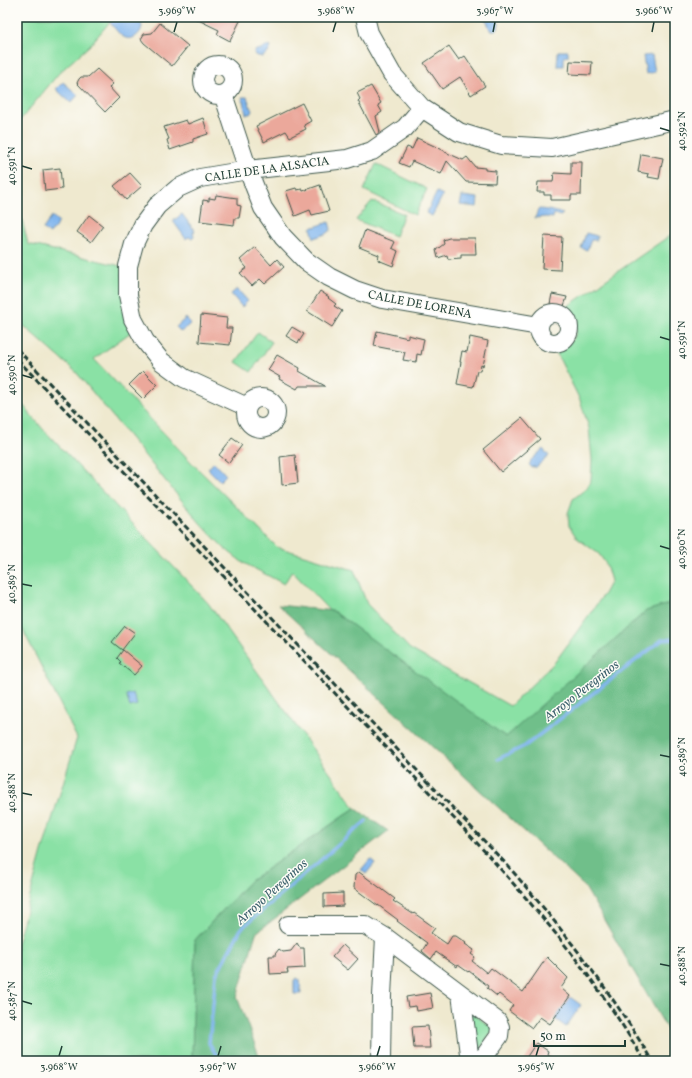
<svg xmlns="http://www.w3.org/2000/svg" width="692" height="1078" font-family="Vollkorn,serif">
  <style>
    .green { fill: #8ae1a5; stroke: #548f6c }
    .forest { fill: #6fbf8a; stroke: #477e5f }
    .water { fill: #80b5ee; stroke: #507991 }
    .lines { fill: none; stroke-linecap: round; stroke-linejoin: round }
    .stream { stroke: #80b5ee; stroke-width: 3.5 }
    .building { fill: #eba89b }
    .minor-casing { stroke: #3e574b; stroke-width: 20 }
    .minor { stroke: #fff; stroke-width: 18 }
    .rail { stroke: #1f3d34; stroke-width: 3; stroke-dasharray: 6 3; stroke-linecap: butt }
    .ticks { fill: none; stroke: #1f3d34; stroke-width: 1.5 }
    .labels { text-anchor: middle; stroke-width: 3; stroke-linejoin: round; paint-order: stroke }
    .street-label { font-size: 12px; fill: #1f3d34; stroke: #fdfcf7 }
    .water-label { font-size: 13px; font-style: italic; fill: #3c616c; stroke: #fdfcf7 }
    .neatline { fill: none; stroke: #1f3d34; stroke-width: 1.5 }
    .ticks-label { font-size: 10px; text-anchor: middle; fill: #1f3d34 }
  </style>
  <rect width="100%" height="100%" fill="#fdfcf7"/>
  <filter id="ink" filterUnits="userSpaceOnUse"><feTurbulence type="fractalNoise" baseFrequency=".025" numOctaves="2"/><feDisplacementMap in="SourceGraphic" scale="8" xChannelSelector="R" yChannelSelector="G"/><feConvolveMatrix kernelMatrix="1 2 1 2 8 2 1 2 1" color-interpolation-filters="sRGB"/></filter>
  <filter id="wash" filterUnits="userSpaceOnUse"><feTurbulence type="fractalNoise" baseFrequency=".012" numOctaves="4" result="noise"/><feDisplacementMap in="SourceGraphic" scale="16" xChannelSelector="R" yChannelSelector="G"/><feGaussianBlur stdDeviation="0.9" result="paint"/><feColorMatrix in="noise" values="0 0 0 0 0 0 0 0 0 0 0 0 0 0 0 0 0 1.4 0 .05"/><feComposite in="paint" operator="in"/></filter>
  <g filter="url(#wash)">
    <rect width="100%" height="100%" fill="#efe9cf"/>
    <path class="green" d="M17,17H114L90,45L59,73L17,124Z
      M376,164L427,189L415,215L364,190Z
      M17,166L19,208L28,244L121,266L131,332L94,359L192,463L277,547L354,570L367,604L410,649L510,706L555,662L604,594L611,581L606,564L599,554L577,538L569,526L568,513L573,499L587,488L591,480L592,460L589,428L580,400L555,350C578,345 584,323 565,308L675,232V643L501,756L354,637L292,571L284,584L242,562L224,548L201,524L76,372L17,320Z
      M372,201L404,214L395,236L356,220Z
      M258,332L272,342L251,372L236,362Z
      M17,398L42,428L208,603L355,808L250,881L195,940L192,1061H17V944L42,852L77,738L17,618Z
      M470,1012L494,1029L477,1053Z"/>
    <path class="forest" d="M675,602V1043L585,887L278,605L333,611L506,737L646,611Z
      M355,808L388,831L256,933L237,997L261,1061H192L195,940L250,881Z"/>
    <path class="water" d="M116,17H138L142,26C141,36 129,43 121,35C117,32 114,27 110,23Z
      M482,17C488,17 495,17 499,23L498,28L495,30H491L489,27L487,21Z
      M266,46H269L271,47L268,53L262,57L255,55L254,53L256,50L262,49Z
      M558,51H568V56L564,57V66H557Z
      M652,55L655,72L646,74L643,56Z
      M63,82L78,95L71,103L56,89Z
      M242,97H247L252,111L250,114H246Z
      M437,192L443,195L432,216L426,213Z
      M462,196L478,198L477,207L460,205Z
      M539,209C544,209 560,212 563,214L560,216L554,214L553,218L546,217L535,218L538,210Z
      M182,214L195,231L193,232L194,236L192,238L188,237L186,239L173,221Z
      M52,216L59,222L50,234L43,229Z
      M329,222L331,229L328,233L314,238L311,228Z
      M586,233L597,236V240H591L587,250L581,248Z
      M237,289L248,301L242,307L231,294Z
      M186,318L191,323L181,332L176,327Z
      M543,449L549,456L535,468L534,466L532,468L529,464L531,462L530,461Z
      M214,462L226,475L220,481L208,469Z
      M133,693L137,705L130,707L126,695Z
      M370,859L375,863L366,874L361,870Z
      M297,978L300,980L301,994H294V980Z
      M570,997L581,1005L566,1027L555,1019Z"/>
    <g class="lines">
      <path class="stream" d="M498,759L525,746L662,640L675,639
        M220,1061L209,1043L216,975L241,929L366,821"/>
    </g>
    <g id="blocks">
      <path class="building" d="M192,17H242L230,41L217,34L219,30Z
        M160,23L188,46L172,66L144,43L141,39L144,34L152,33Z
        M449,46L459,60L465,56L485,86L471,95L460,77L442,89L424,63Z
        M570,61L592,62L591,75L569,74Z
        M97,69L113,84L109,87L119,98L105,112L77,83L79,79L81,77H88Z
        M371,86L381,103L378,105L382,112L376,116L380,132L376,135L358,101L360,99L357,93Z
        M302,103L311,121L304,125L306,129L290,137L286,131L264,142L256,126Z
        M203,118L208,134L193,139V142L170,150L167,140L169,139L164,127L186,120L188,124Z
        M417,138L445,151V152L463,160L467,157L475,167L485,168V170L496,171L495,183L466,182L447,161L441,174L412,161L409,167L399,163L407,147L412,149Z
        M641,154L663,158L659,179L648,177L649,174L638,172Z
        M571,162H582L581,195H571V200H551V195H544V192H537L538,182H553L554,173L571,174Z
        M60,168L62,189L45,191L43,170Z
        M130,173L142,186L126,200L114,186Z
        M320,185L329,211L312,215L310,210L295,216L286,191L296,188L297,190L302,189L303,191Z
        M216,195L237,198V205L241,206L239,218H235L234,225L200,221L203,200L209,201V198L215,199Z
        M89,215L103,226L91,242L77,232Z
        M365,230L395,242L392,248L398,251L393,266L378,260L379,255L359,247Z
        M544,236L562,237L560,270L542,269Z
        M449,238H475L476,254H461V258L448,259L447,255L438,258L436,250L444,244L443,240Z
        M255,247L271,265L277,259L284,267L265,284L260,279L252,286L240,273L247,268L240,260Z
        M320,291L329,297L328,298L336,304L334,306L342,311L332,327L307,311Z
        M552,294L567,297L564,306L550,304Z
        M201,315L227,318L226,328H232L230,345L199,342Z
        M292,327L304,334L298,343L286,336Z
        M377,331L408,338V335L424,339L421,355L417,354L416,362L403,360L405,352L374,346Z
        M470,337L488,341L483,366L481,365L480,371H477L473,387L457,384L461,362H460L462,351L467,352Z
        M277,355L300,368L299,371L325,386H299L297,389L279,379L280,377L268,370Z
        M143,371L157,385L143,399L129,385Z
        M522,418L540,439L501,472L483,450Z
        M232,438L242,445L229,463L219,455Z
        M295,455L298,483L282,485L280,457Z
        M125,626L135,633L122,650L112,642Z
        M123,650L142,666L134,675L119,663L121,662L117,658Z
        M359,872L395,899L393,901L413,914L414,913L435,928L431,933L447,944L452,936H456L466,943L465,944L474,950L471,954L475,957L472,961L487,973L491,968L523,992L547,957L568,978L561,988L570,996L550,1024L540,1017L532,1028L509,1011L513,1005L499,994L497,996L487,988L488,986L469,971L468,972L458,965L457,967L436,952L431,959L422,951L427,943L397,921L398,920L378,905V906L354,888L355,875Z
        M343,893V906L324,907V894Z
        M297,943L300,948H304L305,968L287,969L288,973L270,974L269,956H275V954L279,949L283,952L291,951Z
        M343,945L358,959L348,970L332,957Z
        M430,993L433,1008L417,1011L416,1006L408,1007L406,997Z
        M428,1026L430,1048H414L412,1027Z
        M536,1043L548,1051L547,1054L558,1061H524Z"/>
    </g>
  </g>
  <g filter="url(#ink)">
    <use href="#blocks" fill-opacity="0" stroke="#3e574b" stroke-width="1"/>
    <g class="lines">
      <defs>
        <path id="minor" d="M365,17L369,33L392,74L422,108L459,132L501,145L552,148L675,120
          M203 80a15 15 0 1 1 30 0a15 15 0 1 1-30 0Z
          M223,94L248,170L263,208L283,237L306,261L329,277L355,290L382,299L539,326
          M539 328a15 15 0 1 1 30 0a15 15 0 1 1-30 0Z
          M246 413a15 15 0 1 1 30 0a15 15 0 1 1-30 0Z
          M247,407L184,378L161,361L145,341L133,319L128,295V266L134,244L143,225L157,206L178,188L200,178L248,170L347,159L372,151L405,128L422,108
          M288,925H365L385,937L497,1021L500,1027L499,1036L481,1061
          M461,994L470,1061
          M381,1061L382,996L385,937"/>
      </defs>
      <use href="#minor" class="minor-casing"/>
      <use href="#minor" class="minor"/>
      <path class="rail" d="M17,349L508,866C561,927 611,991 652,1061
        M17,359L466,831C532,903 596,976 644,1061"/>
    </g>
  </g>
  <path class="ticks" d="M174,32L177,22M333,32L336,22M493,32L495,22M652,32L654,22M660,128L670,131M22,166L32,169M660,337L670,340M22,375L32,378M660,546L670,549M22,584L32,586M660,755L670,757M22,793L32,795M660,964L670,966M22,1001L32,1004M59,1056L62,1046M218,1056L221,1046M377,1056L380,1046M536,1056L539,1046"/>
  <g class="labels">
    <g class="street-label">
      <text transform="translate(267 169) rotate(-8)" y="4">CALLE DE LA ALSACIA</text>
      <text transform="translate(420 304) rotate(11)" y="4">CALLE DE LORENA</text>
    </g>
    <g class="water-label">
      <text transform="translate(581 690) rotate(-38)" y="5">Arroyo Peregrinos</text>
      <text transform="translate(271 891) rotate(-42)" y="5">Arroyo Peregrinos</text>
    </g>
  </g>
  <rect width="692" height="1078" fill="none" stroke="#fdfcf7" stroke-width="44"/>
  <path d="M534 1040v6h91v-6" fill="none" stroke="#1f3d34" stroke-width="2"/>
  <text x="540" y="1040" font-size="12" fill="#1f3d34" stroke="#fdfcf7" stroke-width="3" paint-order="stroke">50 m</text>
  <rect x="22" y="22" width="648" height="1034" class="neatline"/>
  <g class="ticks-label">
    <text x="177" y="14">3.969°W</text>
    <text x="336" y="14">3.968°W</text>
    <text x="495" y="14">3.967°W</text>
    <text x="654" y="14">3.966°W</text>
    <text transform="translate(681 131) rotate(-90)" y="4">40.592°N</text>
    <text transform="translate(11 166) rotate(-90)" y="4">40.591°N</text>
    <text transform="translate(681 340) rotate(-90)" y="4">40.591°N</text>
    <text transform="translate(11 375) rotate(-90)" y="4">40.590°N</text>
    <text transform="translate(681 549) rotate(-90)" y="4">40.590°N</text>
    <text transform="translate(11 584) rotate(-90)" y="4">40.589°N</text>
    <text transform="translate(681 757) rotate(-90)" y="4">40.589°N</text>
    <text transform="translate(11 793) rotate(-90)" y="4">40.588°N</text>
    <text transform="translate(681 966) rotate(-90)" y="4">40.588°N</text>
    <text transform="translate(11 1001) rotate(-90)" y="4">40.587°N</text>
    <text x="59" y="1070">3.968°W</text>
    <text x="218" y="1070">3.967°W</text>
    <text x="377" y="1070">3.966°W</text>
    <text x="536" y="1070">3.965°W</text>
  </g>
</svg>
